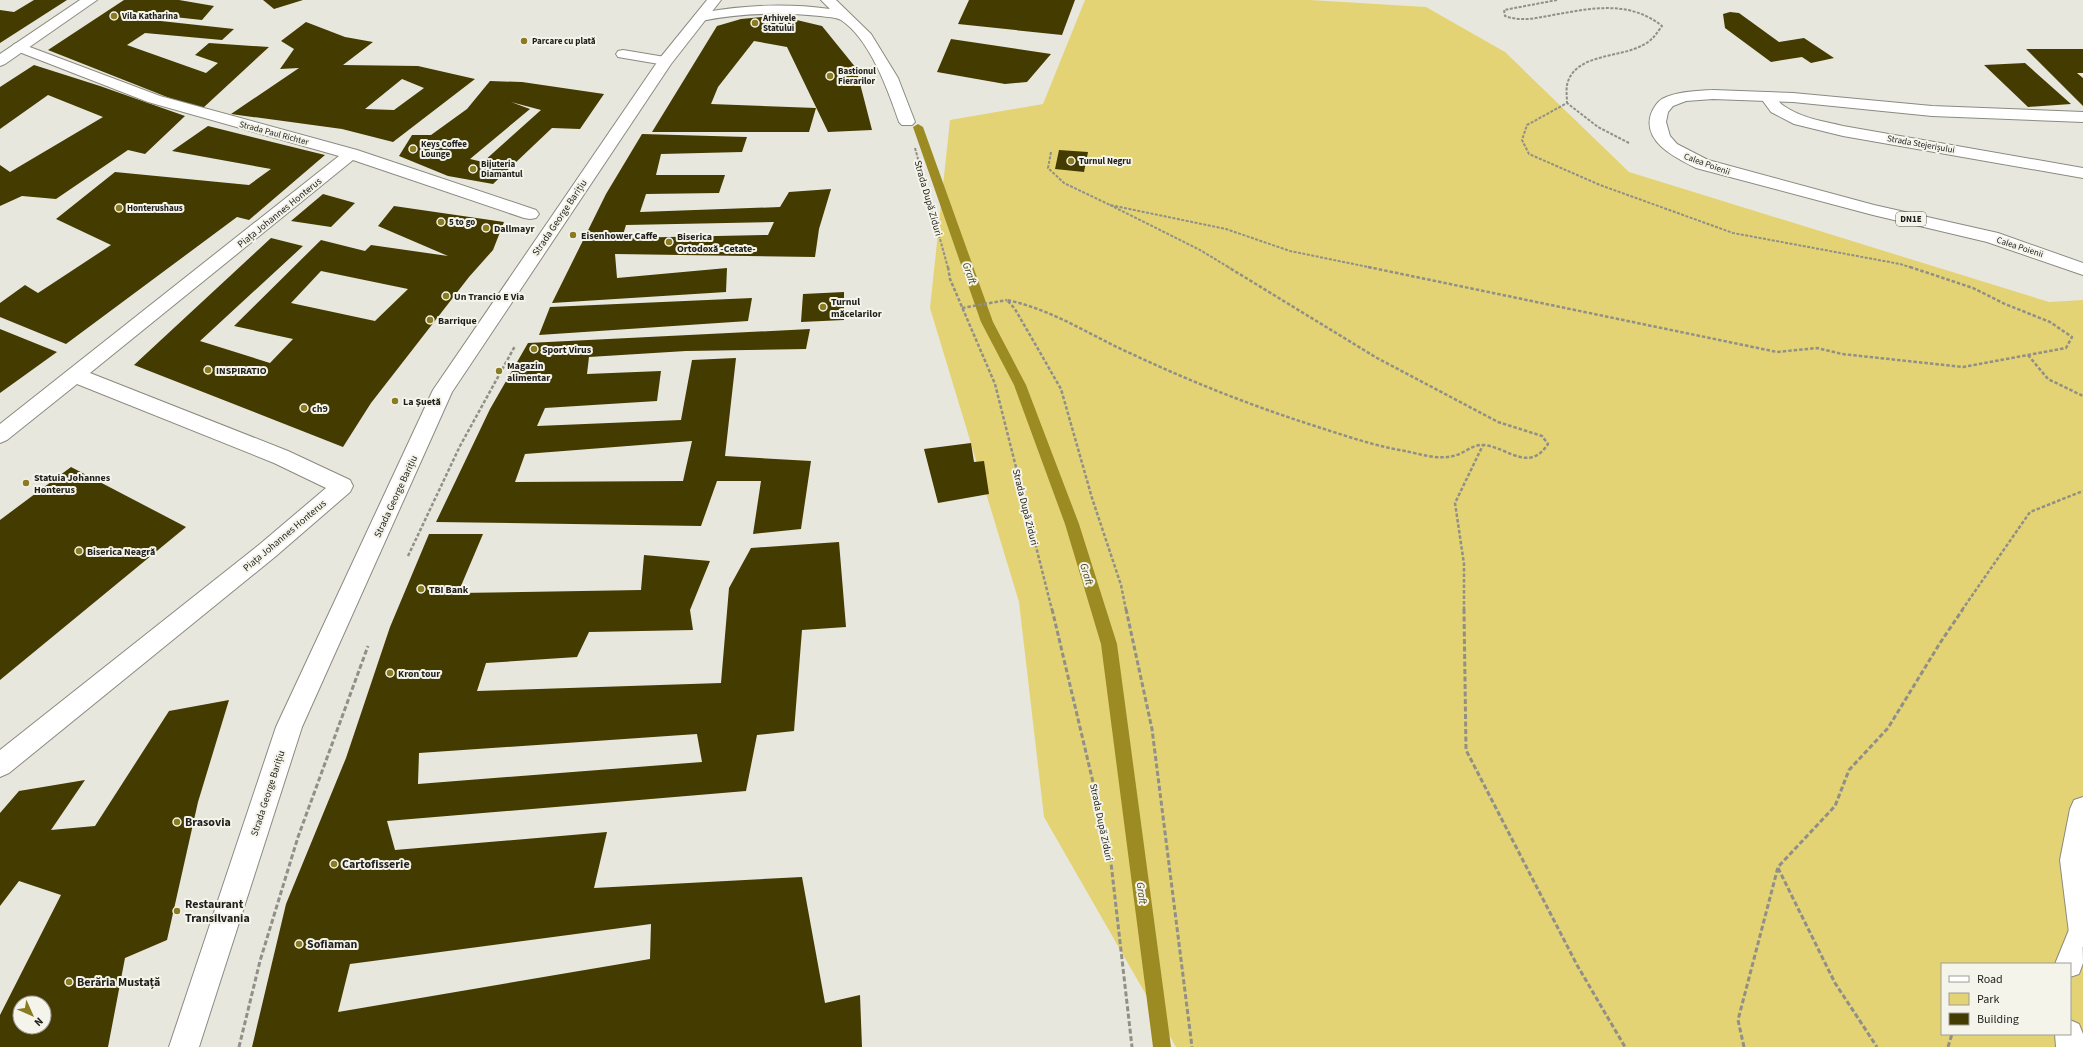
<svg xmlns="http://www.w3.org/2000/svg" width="2083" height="1047" font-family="'Source Sans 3',sans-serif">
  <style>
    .green { fill: #e3d374; fill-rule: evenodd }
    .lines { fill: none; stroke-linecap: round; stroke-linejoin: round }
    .stream { fill: #9b8b22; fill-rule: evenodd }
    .building { fill: #443b01; fill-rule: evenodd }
    .service-casing { stroke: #8b8a81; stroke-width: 2 }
    .pedestrian-casing { stroke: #8b8a81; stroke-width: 2 }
    .minor-casing { stroke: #8b8a81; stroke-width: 2 }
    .tertiary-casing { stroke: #8b8a81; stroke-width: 2 }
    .primary-casing { stroke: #8b8a81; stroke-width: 2 }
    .path-far2 { stroke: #908f88; stroke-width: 2; stroke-dasharray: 3 1.5; stroke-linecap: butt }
    .path-far1 { stroke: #908f88; stroke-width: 2.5; stroke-dasharray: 3.5 2; stroke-linecap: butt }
    .path { stroke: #908f88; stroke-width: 3; stroke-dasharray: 5 2.5; stroke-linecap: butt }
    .service { fill: #fff; fill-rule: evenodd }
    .pedestrian { fill: #fff; fill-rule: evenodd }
    .minor { fill: #fff; fill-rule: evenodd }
    .tertiary { fill: #fff; fill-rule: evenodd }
    .primary { fill: #fff; fill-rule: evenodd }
    .poi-dot { fill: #897b21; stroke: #f5f4ea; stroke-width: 1.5 }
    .labels { text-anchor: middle; stroke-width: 4; stroke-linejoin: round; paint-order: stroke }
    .far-poi-label { font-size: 9px; font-weight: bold; fill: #1f1e1b; stroke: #f5f4ea; text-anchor: start }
    .far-street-label { font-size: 9px; fill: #1f1e1b; stroke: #f5f4ea }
    .shield { fill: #f5f4ea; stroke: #5f5e59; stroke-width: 1 }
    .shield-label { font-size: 9px; font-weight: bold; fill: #1f1e1b }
    .street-label { font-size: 10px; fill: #1f1e1b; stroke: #f5f4ea }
    .poi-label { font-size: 10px; font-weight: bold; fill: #1f1e1b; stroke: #f5f4ea; text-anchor: start }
    .water-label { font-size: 11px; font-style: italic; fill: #4d461d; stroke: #f5f4ea }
    .near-poi-label { font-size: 12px; font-weight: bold; fill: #1f1e1b; stroke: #f5f4ea; text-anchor: start }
  </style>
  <rect width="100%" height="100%" fill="#e8e7dd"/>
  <path class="green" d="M1085,0H1310L1426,7L1505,52L1629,172L2049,302L2083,300V1047H1176L1044,817L1019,602L930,308L950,120L1043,104ZM1942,964H2070V1034H1942Z"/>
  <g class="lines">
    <path class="stream" d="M918,124L923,127L993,322L1026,385L1079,524L1117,644L1171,1047H1153L1101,644L1065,524L1014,385L981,322L913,127Z"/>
  </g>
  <path class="building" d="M34,0H67L0,43V10L14,12Z
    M124,0H179L214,6L202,20L128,12L124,17L234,29L222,40L145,33L127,45L206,73L218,63L195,55L209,43L269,47L203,108L172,99L48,50Z
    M263,0H303L274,9Z
    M969,0H1075L1062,35L958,24Z
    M1730,12L1739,13L1779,42L1804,38L1834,58L1811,63L1802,57L1771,62L1725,28L1723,14Z
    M762,17H784L822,26L856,68L872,130L828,132L787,47L754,41L718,87L711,104L816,108L809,132H652L717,26L741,19Z
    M306,22L345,37L373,42L343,65L418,66L475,79L393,142L342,129L231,114L299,68L280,69L294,49L281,41ZM402,79L424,88L394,110L365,109Z
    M951,39L1051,54L1027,82L1005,84L937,72Z
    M2026,49H2083V73H2077L2083,78V106Z
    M2025,63L2035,72L2071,104L2028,107L1984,65Z
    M34,65L100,86L185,116L145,154L128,150L56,199L22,196L0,206V165L10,172L103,117L48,95L0,129V87Z
    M490,81L522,82L604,94L580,129L552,128L493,184L448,176L399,156L412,135H431L467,109ZM511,102L541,110L483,162L470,159L530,109Z
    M208,126L325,155L249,220L237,217L66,344L0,317V303L25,285L38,293L111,245L56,219L115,172L249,185L271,169L172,151Z
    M642,134L747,137L742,152L661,154L656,175H725L719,193L646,194L640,212L780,207L789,192L831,189L819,229L815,257L615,254L617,278L727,268L726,292L552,303L606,194ZM774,222L768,235L622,238L626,225Z
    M1059,150L1088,152L1084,172L1055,169Z
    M323,194L355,203L331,227L291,221Z
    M394,206L504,222L493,250L469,277L371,403L343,447L134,365L271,238L303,246L200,341L270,363L293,339L234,326L321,240L365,251L371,245L448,256L378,226ZM321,271L408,289L375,321L291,303Z
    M844,292V320L801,322L803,294Z
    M752,298L748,321L539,335L550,307Z
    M0,329L57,352L0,393Z
    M810,329L806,349L686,351L589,357L587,374L661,371L657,401L545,408L537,426L681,420L692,360L736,358L725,456L811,461L801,529L753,534L761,481H717L701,526L436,522L490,409L528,343ZM692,441L683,481L515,482L525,454Z
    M971,443L974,462L984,461L989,494L938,503L924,449Z
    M71,467L186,527L0,680V520Z
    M429,534H483L458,593L641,590L644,555L710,561L690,610L693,630L589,632L577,657L486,663L477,691L721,683L729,588L751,548L839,542L846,627L802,630L794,731L757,735L746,791L387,821L395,850L607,832L594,888L802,877L825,1003L860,995L862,1047H252L286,904L346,758L390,627ZM697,734L702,762L418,784L419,753ZM651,924L650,959L338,1012L350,964Z
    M229,700L198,802L167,940L125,958L108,1047H0V1015L61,895L19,881L0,906V813L19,791L85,780L51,830L95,826L169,711ZM20,1003H44V1027H20Z"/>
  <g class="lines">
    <defs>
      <path id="service" d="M821,0H836L871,34L898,78L915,122L912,125H902L899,122C888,90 870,39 841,20C836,17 826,17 820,16C779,12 741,13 701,21L696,20L694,17L696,14L701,13C744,5 786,3 830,9Z
        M623,50L665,57L670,58L672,61L670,64L665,65L618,57L616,54L618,51Z
        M2082,916L2083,963L2079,974L2070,977V964H2055L2073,920Z
        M2070,1020L2079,1024L2083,1034V1047H2056L2055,1034H2070Z"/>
      <path id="pedestrian" d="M19,43L160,96L357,150L536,210L539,214L536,218L530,219L524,218L353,160L90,373L288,451L350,480L353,486L350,492L276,556L9,773L0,777V750L260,544L326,488L274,463L77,384L7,440L0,443V424L339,156L148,102L14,50L12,47L14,44Z"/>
      <path id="minor" d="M1768,92C1777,94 1777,102 1784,106C1801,118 1823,121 1843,126L2083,168V178L1843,136L1794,124L1771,112L1760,97L1762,94Z"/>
      <path id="tertiary" d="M80,0H97L5,64L0,66V54Z
        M707,0H721L671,64L452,392L302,727L199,1047H169L276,727L433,390L660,58Z"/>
      <path id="primary" d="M1713,90L1793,93L1932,106L2083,112V122L1932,116L1793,102L1713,99L1686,101L1673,106L1668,112L1666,122L1670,136L1677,144L1708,160L1874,205L1998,233L2083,263V275L1987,242L1873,215L1696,168C1676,158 1642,142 1651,114C1653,109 1657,102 1662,99C1678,91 1696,91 1713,90Z
        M2083,797V947L2073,943L2069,933L2060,860L2070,809L2074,800Z"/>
    </defs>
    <use href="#service" class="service-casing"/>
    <use href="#pedestrian" class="pedestrian-casing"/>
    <use href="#minor" class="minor-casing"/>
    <use href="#tertiary" class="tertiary-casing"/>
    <use href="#primary" class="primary-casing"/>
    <path class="path-far2" d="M1557,0L1504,10L1505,16C1522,22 1536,18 1553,15C1591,8 1630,0 1662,26C1656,34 1652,41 1643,45C1621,58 1574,53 1567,85C1566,91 1567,97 1567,103
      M1629,143L1598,127L1567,103L1527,125L1522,140L1529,154L1600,185L1733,233L1900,264L1913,268
      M915,148L948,268
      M1051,152L1048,168L1064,183L1110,205L1226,229L1290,251L1373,268
      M1110,205L1200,250L1230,268"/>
    <path class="path-far1" d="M948,267L950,279L995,384L1052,610
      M1368,267L1777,352L1817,348L1842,354L1963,367L2066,348L2072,337L2050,322L2005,304L1973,288L1910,267
      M962,308L1007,300
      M2028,355L2048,379L2083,396
      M408,556L460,446L515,346
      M1126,610L1121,585L1092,498L1061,389L1015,309L1007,300C1054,310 1091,336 1134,355C1194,383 1255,407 1318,427C1346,436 1375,446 1405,451C1419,454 1439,460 1453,456C1464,454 1472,444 1484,445C1509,448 1529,473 1548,444L1542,436L1498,422L1377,358L1228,267
      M1464,610V564L1455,503L1483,445
      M1962,610L2030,512L2083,491"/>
    <path class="path" d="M1052,609L1110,854L1132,1047
      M1126,609L1152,729L1192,1047
      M1464,609L1466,750L1577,965L1625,1047
      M1778,868L1835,983L1877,1047
      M239,1047L260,961L298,837L368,646
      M1744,1047L1738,1020L1778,867L1835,806L1849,770L1888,728L1940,643L1963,609
      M1948,1047L1952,1034"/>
    <use href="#service" class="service"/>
    <use href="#pedestrian" class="pedestrian"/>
    <use href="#minor" class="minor"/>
    <use href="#tertiary" class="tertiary"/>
    <use href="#primary" class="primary"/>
  </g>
  <g class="poi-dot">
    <circle cx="114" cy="16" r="4"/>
    <circle cx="755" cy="23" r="4"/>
    <circle cx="524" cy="41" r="4"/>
    <circle cx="830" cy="76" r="4"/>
    <circle cx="413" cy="149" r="4"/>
    <circle cx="1071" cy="161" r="4"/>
    <circle cx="473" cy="169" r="4"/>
    <circle cx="119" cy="208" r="4"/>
    <circle cx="441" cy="222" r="4"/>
    <circle cx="486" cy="228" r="4"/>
    <circle cx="573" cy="235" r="4"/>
    <circle cx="669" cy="242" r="4"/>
    <circle cx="446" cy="296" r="4"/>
    <circle cx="823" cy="307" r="4"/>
    <circle cx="430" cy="320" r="4"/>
    <circle cx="534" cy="349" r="4"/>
    <circle cx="208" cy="370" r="4"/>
    <circle cx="499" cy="371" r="4"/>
    <circle cx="395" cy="401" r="4"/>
    <circle cx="304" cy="408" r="4"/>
    <circle cx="26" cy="483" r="4"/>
    <circle cx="79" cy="551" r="4"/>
    <circle cx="421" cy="589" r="4"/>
    <circle cx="390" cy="673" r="4"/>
    <circle cx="177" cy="822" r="4"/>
    <circle cx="334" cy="864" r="4"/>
    <circle cx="177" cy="911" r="4"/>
    <circle cx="299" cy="944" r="4"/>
    <circle cx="69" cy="982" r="4"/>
  </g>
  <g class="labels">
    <g class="far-poi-label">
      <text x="122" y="19">Vila Katharina</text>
      <text x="763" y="21">Arhivele<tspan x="763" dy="10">Statului</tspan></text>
      <text x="532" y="44">Parcare cu plată</text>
      <text x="838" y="74">Bastionul<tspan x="838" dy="10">Fierarilor</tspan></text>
      <text x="421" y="147">Keys Coffee<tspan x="421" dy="10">Lounge</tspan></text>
      <text x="1079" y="164">Turnul Negru</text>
      <text x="481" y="167">Bijuteria<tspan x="481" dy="10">Diamantul</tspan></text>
      <text x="127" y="211">Honterushaus</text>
      <text x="449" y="225">5 to go</text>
    </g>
    <g class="far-street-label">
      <text transform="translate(274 133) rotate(15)" y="3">Strada Paul Richter</text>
      <text transform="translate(1921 144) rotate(10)" y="3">Strada Stejerișului</text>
      <text transform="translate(1707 164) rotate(20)" y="3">Calea Poienii</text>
      <text transform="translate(2020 247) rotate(18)" y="3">Calea Poienii</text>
    </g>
    <rect class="shield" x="1896" y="212" width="30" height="14" rx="3"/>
    <g class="shield-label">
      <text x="1911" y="222">DN1E</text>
    </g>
    <g class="street-label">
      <text transform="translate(929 198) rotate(74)" y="4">Strada După Ziduri</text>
      <text transform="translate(279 212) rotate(-39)" y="4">Piața Johannes Honterus</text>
      <text transform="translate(559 217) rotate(-56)" y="4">Strada George Barițiu</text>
      <text transform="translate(395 496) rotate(-65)" y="4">Strada George Barițiu</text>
      <text transform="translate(1026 507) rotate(76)" y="4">Strada După Ziduri</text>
      <text transform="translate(284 535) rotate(-40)" y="4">Piața Johannes Honterus</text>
      <text transform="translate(267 793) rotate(-72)" y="4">Strada George Barițiu</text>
      <text transform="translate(1102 822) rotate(78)" y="4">Strada După Ziduri</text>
    </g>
    <g class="poi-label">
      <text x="494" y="232">Dallmayr</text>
      <text x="581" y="239">Eisenhower Caffe</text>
      <text x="677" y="240">Biserica<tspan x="677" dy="12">Ortodoxă -Cetate-</tspan></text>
      <text x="454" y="300">Un Trancio E Via</text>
      <text x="831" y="305">Turnul<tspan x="831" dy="12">măcelarilor</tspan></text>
      <text x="438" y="324">Barrique</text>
      <text x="542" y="353">Sport Virus</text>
      <text x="507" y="369">Magazin<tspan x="507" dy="12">alimentar</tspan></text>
      <text x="216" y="374">INSPIRATIO</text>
      <text x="403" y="405">La Șuetă</text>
      <text x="312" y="412">ch9</text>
      <text x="34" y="481">Statuia Johannes<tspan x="34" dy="12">Honterus</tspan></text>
      <text x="87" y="555">Biserica Neagră</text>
      <text x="429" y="593">TBI Bank</text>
      <text x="398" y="677">Kron tour</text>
    </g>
    <g class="water-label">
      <text transform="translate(970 273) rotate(71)" y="4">Graft</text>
      <text transform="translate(1087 574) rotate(73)" y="4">Graft</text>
      <text transform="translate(1142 893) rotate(83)" y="4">Graft</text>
    </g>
    <g class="near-poi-label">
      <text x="185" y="826">Brasovia</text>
      <text x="342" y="868">Cartofisserie</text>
      <text x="185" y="908">Restaurant<tspan x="185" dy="14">Transilvania</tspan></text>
      <text x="307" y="948">Sofiaman</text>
      <text x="77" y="986">Berăria Mustață</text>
    </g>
  </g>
  <rect x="1941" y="963" width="130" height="72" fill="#f5f4ea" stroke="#9f9e97"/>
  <rect x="1949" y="976" width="20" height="6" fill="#ffffff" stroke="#9f9e97"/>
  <text x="1977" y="983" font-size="12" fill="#1f1e1b">Road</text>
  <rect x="1949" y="993" width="20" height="12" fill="#e3d374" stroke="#9f9e97"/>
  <text x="1977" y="1003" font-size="12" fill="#1f1e1b">Park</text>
  <rect x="1949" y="1013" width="20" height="12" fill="#443b01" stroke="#9f9e97"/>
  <text x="1977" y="1023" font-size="12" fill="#1f1e1b">Building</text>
  <g transform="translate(32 1015) rotate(135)"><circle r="19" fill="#f5f4ea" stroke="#9f9e97"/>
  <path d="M0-3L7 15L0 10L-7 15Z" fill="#897b21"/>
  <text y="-6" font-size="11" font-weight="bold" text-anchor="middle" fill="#1f1e1b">N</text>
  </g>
</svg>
